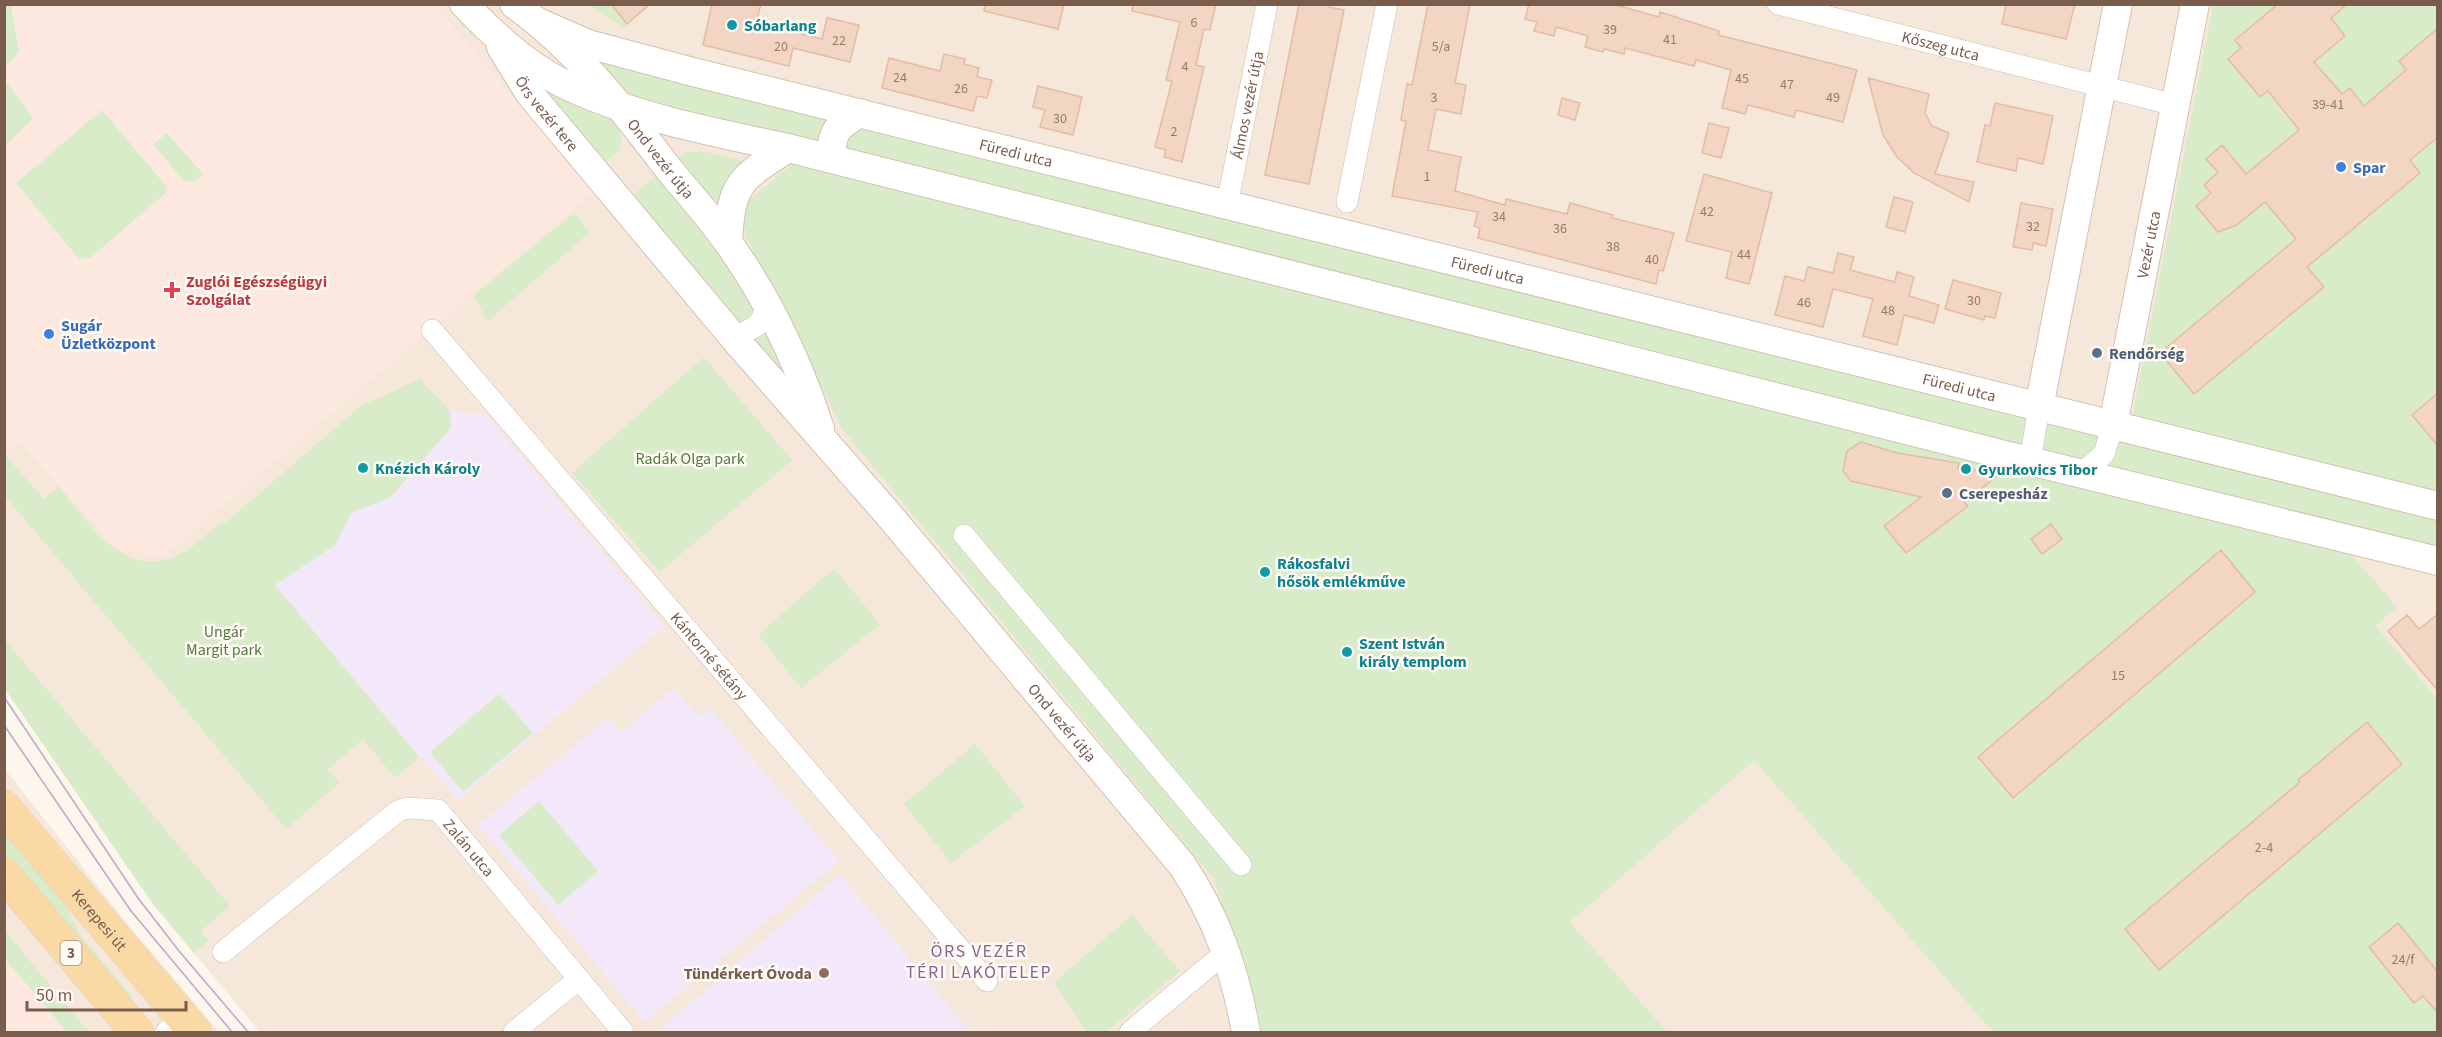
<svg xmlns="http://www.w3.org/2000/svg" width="2442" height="1037" font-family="'Source Sans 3',sans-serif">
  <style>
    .residential { fill: #f5e8da }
    .commercial { fill: #fde8e0 }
    .education { fill: #f3e8fa }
    .green { fill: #d8ecc9 }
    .building { fill: #f3d5c3; stroke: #e6bba3; stroke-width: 1.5 }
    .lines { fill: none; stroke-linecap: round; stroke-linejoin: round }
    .street-casing { stroke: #d1beb0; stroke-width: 22 }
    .secondary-casing { stroke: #d6c0b0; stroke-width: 30 }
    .primary-casing { stroke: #dad1cd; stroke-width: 34 }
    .street { stroke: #fff; stroke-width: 21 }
    .secondary { stroke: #fff; stroke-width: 28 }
    .primary { stroke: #fbd9a5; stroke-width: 33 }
    .tram { stroke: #b9a8c9; stroke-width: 1.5 }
    .culture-dot { fill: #0f9aa8; stroke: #fffaf3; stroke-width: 2 }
    .shop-dot { fill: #3f7fe0; stroke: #fffaf3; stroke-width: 2 }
    .health-dot { fill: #e0444e; stroke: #fffaf3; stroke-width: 2 }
    .service-dot { fill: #5c6f8a; stroke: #fffaf3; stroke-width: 2 }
    .education-dot { fill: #8d6e63; stroke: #fffaf3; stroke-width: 2 }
    .labels { text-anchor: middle; stroke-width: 5; stroke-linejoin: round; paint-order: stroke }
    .number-label { font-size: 14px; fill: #987a6a }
    .shield { fill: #fffaf3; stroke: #a28b7f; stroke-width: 1.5 }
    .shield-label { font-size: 15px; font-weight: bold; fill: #7a5c4d }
    .culture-label { font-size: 16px; font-weight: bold; fill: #0d838f; stroke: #fffaf3; text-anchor: start }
    .street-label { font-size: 16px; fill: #7a5c4d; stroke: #fffaf3 }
    .shop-label { font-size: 16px; font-weight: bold; fill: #366cbe; stroke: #fffaf3; text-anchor: start }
    .health-label { font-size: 16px; font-weight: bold; fill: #be3a42; stroke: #fffaf3; text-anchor: start }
    .service-label { font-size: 16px; font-weight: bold; fill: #4e5e75; stroke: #fffaf3; text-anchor: start }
    .park-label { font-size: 16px; fill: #537a41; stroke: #fffaf3 }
    .education-label { font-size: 16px; font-weight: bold; fill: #785e54; stroke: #fffaf3; text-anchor: end }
    .neighbourhood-label { font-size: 18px; letter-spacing: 1.5px; fill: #846695; stroke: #fffaf3 }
  </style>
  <rect width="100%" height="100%" fill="#fdf6ec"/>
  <path class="residential" d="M433,5H2437V1032H260L153,904L5,689L4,455L21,441L119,550L593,191Z
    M4,768L130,927L219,1032H67L5,959Z"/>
  <path class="commercial" d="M5,5H433L594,191L163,556L119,550L22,441L5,455Z
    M5,959L67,1032H5Z"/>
  <path class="education" d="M450,411L485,414L665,626L457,800L263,571Z
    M674,688L699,717L710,708L839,861L645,1022L478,825L608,718L621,732Z
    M840,874L970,1032H662L660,1030Z"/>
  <path class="green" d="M5,4L11,5L19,52L5,67Z
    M588,5H611L627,24L623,27Z
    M2213,5H2437V491L2132,418Z
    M594,53L2437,517V550L625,94Z
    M5,80L33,118L5,146H4Z
    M547,88L616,118L621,133V149L604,164L543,91Z
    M102,110L166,186L167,192L90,258L79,259L16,183Z
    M167,133L203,174L193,182L183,180L153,144Z
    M701,151L762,165L729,212L824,443L622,204L684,153Z
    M800,158L2347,550L2397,607L2376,626L2437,699V1032H1993L1754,760L1570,922L1667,1032H1260L1214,879L843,430L746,236L739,208Z
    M574,213L590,232L488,321L473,296Z
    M704,357L792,460L660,572L572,473Z
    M420,379L450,411L451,428L390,498L352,512L335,545L275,585L419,757L395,778L363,739L328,769L339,783L286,829L5,496V455L44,499L59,487C88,522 123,580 177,556C194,548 207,533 221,522L224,524L361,406Z
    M834,568L880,624L801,688L758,635Z
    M5,640L230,906L201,931L208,940L194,953L153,904L5,689Z
    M499,694L533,733L463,792L430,752Z
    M975,744L1025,806L951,863L904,804Z
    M539,801L598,871L558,905L499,835Z
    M4,829L63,899L80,935L133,997L129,1001L5,852Z
    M1132,915L1180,971L1106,1032H1087L1054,982Z
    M5,931L89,1032H67L5,959Z"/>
  <path class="building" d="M611,4H650L627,24Z
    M712,4H761L756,23L822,39L827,18L859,25L850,62L793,48L789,66L703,45Z
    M985,4H1064L1058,29L984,11Z
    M1133,4H1216L1210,30L1204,29L1196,65L1204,67L1182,162L1164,157L1166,150L1155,147L1172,81L1166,80L1180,22L1132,11Z
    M1299,4H1330L1329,7L1344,10L1309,184L1265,175Z
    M1428,4H1470L1455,83L1466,85L1461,114L1436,109L1428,150L1461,157L1455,191L1505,205L1506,199L1567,214L1570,203L1613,215L1612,218L1674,233L1663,271L1659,270L1656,284L1478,238L1480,228L1474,226L1478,212L1392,196L1406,121L1401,120L1407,84L1412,85Z
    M1529,4H1612L1659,17L1660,12L1719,31L1718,35L1857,70L1843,122L1796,110L1794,117L1748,105L1745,114L1722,108L1731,70L1696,60L1694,66L1625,48L1624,54L1604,49L1603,52L1585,47L1588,36L1556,27L1554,36L1534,31L1537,22L1525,19Z
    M2006,4H2075L2066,39L2002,24Z
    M2278,4H2347L2331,18L2345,36L2314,62L2342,94L2350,88L2364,106L2406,70L2399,61L2438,28V137L2410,160L2420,173L2307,267L2324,287L2194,394L2160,353L2296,239L2265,202L2237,225L2218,232L2196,206L2211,193L2204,185L2218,172L2206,159L2222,145L2246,174L2299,130L2268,91L2260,97L2228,59L2241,48L2235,40Z
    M944,54L965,59L964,64L979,68L977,77L992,80L987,98L977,96L973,111L882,88L889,58L940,71Z
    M1868,78L1929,94L1925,113L1932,126L1949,133L1935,174L1974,182L1969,202L1914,173L1897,157L1883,135Z
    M1038,86L1082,97L1073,135L1040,127L1045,110L1033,107Z
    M1562,98L1580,103L1575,120L1558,115Z
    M1995,103L2053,116L2043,164L2018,158L2016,171L1977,162L1985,125L1990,126Z
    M1709,123L1729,128L1721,158L1702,153Z
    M1704,174L1772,193L1749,284L1726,278L1732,252L1686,241Z
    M1894,197L1913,202L1905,232L1886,227Z
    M2021,203L2053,209L2046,246L2033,243L2032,250L2013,247Z
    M1838,253L1854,257L1850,270L1895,282L1897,272L1914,277L1909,296L1939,305L1934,323L1904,315L1897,345L1863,336L1873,299L1833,289L1823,327L1775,315L1785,276L1804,281L1808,267L1833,273Z
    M1953,280L2001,293L1995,318L1985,316L1984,320L1945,309Z
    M2438,393V446L2412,415Z
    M1861,442L1897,453L1959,463L1958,468L2000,474L1964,502L1968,506L1906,553L1884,526L1921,497L1851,481L1843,471L1847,451Z
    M2051,524L2062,539L2042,554L2031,539Z
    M2221,550L2255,592L2013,798L1978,757Z
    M2438,614V691L2388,631L2407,615L2419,629Z
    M2367,722L2402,764L2159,970L2125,929L2300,782L2298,780Z
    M2398,923L2438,972V1013L2423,996L2414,1003L2369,947Z"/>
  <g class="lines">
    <defs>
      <g id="street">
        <path id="s1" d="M1778,4L2175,105"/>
        <path d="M1347,202L1387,4"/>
        <path id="s2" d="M1227,205L1267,4"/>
        <path id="s3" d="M432,330L987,981"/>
        <path d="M734,338L758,325L768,307"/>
        <path d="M2030,461L2039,407"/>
        <path d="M2082,473L2104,454L2113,425"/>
        <path d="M964,535L1241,865"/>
        <path id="s4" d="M223,952L398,811L407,808L438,810L623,1032"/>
        <path d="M166,1032L183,1018"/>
        <path d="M514,1032L579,979"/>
        <path d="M1130,1032L1227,951"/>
      </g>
      <g id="secondary">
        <path d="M464,4C494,36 528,67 568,86C634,117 717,133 788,148L2009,456L2438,561"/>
        <path id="s5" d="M514,4C574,47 620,105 664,163C685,190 708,214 727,241C768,298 799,364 820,429"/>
        <path id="s6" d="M540,23L588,44L693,72L2438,506"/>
        <path id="s7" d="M501,47L530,94L734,338L888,514L1182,865C1217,917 1235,971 1246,1032"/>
        <path d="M831,158C832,131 836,127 860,113"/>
        <path d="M728,242C731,182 740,179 788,148"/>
        <path d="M2039,407L2118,4"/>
        <path id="s8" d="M2113,425L2195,4"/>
      </g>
      <g id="primary">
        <path id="s9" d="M4,807L195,1032"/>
        <path d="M4,874L137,1032"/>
      </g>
    </defs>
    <use href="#street" class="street-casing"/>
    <use href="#secondary" class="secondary-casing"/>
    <use href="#primary" class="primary-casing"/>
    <use href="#street" class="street"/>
    <use href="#secondary" class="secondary"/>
    <use href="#primary" class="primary"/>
    <path class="tram" d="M4,697L138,898L179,951L248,1032
      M4,725L131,911L232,1032"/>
  </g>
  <g class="culture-dot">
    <circle cx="732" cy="25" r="6"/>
    <circle cx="363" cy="468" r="6"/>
    <circle cx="1966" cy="469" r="6"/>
    <circle cx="1265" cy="572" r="6"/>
    <circle cx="1347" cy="652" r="6"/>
  </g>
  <g class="shop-dot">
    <circle cx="2341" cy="167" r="6"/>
    <circle cx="49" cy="334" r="6"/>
  </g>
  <path class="health-dot" d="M169 281h6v6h6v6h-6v6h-6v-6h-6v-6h6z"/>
  <g class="service-dot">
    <circle cx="2097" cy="353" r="6"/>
    <circle cx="1947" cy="493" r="6"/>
  </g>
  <circle class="education-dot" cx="824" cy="973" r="6"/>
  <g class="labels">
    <g class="number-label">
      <text x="1194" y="27">6</text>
      <text x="1610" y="34">39</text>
      <text x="1670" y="44">41</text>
      <text x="839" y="45">22</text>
      <text x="781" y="51">20</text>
      <text x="1441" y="51">5/a</text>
      <text x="1185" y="71">4</text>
      <text x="900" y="82">24</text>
      <text x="1742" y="83">45</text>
      <text x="1787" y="89">47</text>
      <text x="961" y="93">26</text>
      <text x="1434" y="102">3</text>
      <text x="1833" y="102">49</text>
      <text x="2328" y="109">39-41</text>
      <text x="1060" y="123">30</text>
      <text x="1174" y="136">2</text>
      <text x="1427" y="181">1</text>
      <text x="1707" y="216">42</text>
      <text x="1499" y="221">34</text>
      <text x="2033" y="231">32</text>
      <text x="1560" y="233">36</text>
      <text x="1613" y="251">38</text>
      <text x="1744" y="259">44</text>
      <text x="1652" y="264">40</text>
      <text x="1974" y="305">30</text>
      <text x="1804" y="307">46</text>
      <text x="1888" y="315">48</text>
      <text x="2118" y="680">15</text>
      <text x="2264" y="852">2-4</text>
      <text x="2403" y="964">24/f</text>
    </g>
    <rect class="shield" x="60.5" y="941" width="21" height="24" rx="4.5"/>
    <g class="shield-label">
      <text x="71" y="958">3</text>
    </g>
    <g class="culture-label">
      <text x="744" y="31">Sóbarlang</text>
      <text x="375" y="474">Knézich Károly</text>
      <text x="1978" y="475">Gyurkovics Tibor</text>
      <text x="1277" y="569">Rákosfalvi<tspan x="1277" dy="18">hősök emlékműve</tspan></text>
      <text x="1359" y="649">Szent István<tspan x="1359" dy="18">király templom</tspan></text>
    </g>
    <g class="street-label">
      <text dy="6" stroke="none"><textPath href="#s1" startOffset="168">Kőszeg utca</textPath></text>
      <text dy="6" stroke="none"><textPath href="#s2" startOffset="102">Álmos vezér útja</textPath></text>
      <text dy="6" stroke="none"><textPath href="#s7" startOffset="81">Örs vezér tere</textPath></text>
      <text dy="6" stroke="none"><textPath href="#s6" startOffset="494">Füredi utca</textPath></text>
      <text dy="6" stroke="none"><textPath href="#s5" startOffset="214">Ond vezér útja</textPath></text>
      <text dy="6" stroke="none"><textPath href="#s8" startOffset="184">Vezér utca</textPath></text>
      <text dy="6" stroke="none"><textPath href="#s6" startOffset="980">Füredi utca</textPath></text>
      <text dy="6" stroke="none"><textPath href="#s6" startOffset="1466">Füredi utca</textPath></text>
      <text dy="6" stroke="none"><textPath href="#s3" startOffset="428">Kántorné sétány</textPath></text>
      <text dy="6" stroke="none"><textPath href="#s7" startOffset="879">Ond vezér útja</textPath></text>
      <text dy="6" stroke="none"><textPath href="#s4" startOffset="314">Zalán utca</textPath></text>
      <text dy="6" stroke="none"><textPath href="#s9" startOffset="148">Kerepesi út</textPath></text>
    </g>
    <g class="shop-label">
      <text x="2353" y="173">Spar</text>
      <text x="61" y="331">Sugár<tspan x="61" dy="18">Üzletközpont</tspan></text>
    </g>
    <g class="health-label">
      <text x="186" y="287">Zuglói Egészségügyi<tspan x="186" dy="18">Szolgálat</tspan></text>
    </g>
    <g class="service-label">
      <text x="2109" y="359">Rendőrség</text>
      <text x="1959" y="499">Cserepesház</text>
    </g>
    <g class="park-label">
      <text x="690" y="464">Radák Olga park</text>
      <text x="224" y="637">Ungár<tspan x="224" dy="18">Margit park</tspan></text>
    </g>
    <g class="education-label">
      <text x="812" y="979">Tündérkert Óvoda</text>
    </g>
    <g class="neighbourhood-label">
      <text x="979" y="957">ÖRS VEZÉR<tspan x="979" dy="21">TÉRI LAKÓTELEP</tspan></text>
    </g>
  </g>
  <rect width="2442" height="1037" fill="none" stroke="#7a5c4d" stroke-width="12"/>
  <path d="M27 1001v9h159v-9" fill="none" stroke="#7a5c4d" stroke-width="3"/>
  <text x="36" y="1001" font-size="18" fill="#7a5c4d" stroke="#fffaf3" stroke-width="4.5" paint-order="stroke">50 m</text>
</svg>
